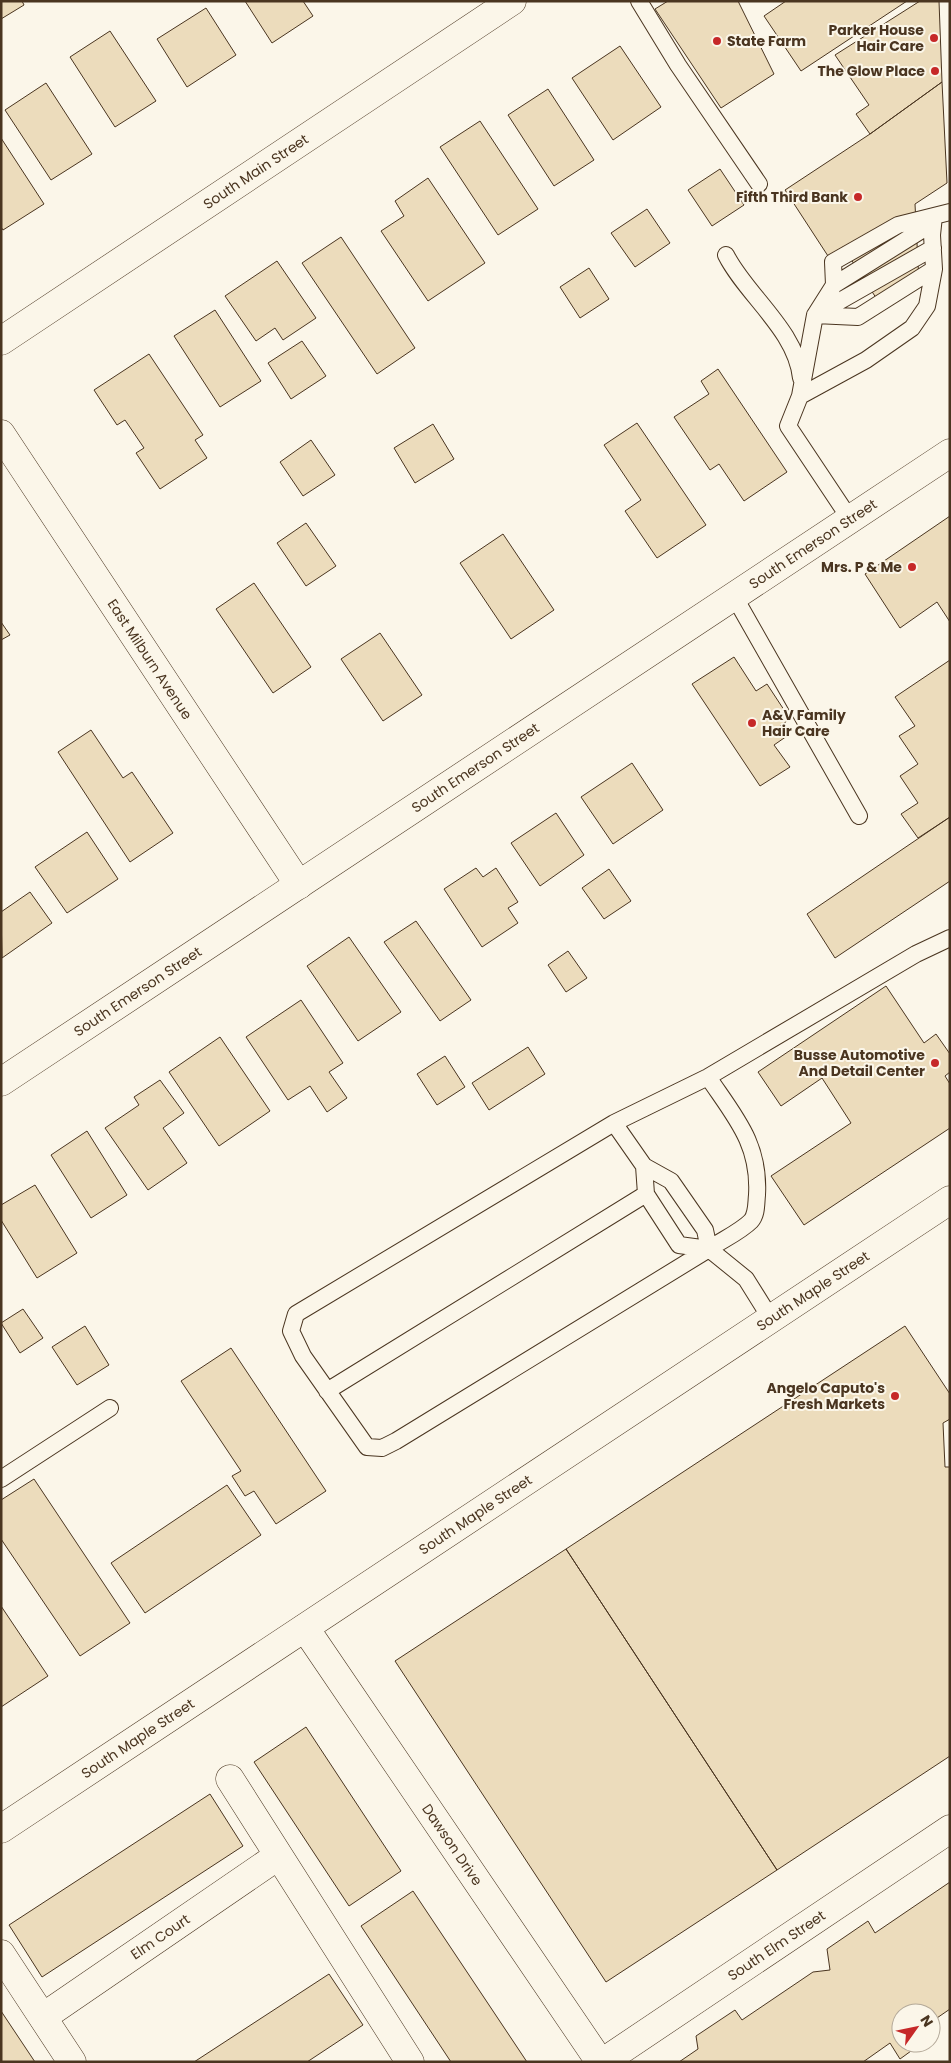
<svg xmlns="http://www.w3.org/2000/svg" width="951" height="2063" font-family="Poppins,sans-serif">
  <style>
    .building { fill: #ecdcbc; stroke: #4a3520 }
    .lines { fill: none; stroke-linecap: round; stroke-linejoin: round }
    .service-casing { stroke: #4a3520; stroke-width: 18 }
    .minor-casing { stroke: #4a3520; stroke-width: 29 }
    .primary-casing { stroke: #4a3520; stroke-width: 29 }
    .service { stroke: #fbf6e9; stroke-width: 16 }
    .minor { stroke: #fbf6e9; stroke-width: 28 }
    .primary { stroke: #fbf6e9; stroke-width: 28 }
    .poi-dot { fill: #c62828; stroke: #fbf6e9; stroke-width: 2 }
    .labels { text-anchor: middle; stroke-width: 4; stroke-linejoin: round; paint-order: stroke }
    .poi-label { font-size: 14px; font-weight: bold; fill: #4a3520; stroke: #fbf6e9; text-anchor: end }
    .street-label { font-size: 14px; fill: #4a3520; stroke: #fbf6e9 }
  </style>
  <rect width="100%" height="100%" fill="#fbf6e9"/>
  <path class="building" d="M1,1H22L24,5L1,19Z
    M245,1H303L313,16L272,43Z
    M668,1H738L774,74L721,108L655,9Z
    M786,1H907L801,71L764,16Z
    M920,1H939L942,82L870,134L856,114L869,105L835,55Z
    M206,8L236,55L187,87L157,39Z
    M110,31L156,101L115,127L70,57Z
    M620,46L661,107L613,140L572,78Z
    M942,82L947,183L915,204L919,282L882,307L843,247L828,256L785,190L870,134Z
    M46,83L92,154L51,180L5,110Z
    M548,89L594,160L554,186L508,115Z
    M480,121L538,209L498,235L440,147Z
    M1,138L44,204L3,230L1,227Z
    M720,169L744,205L712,226L688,190Z
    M428,178L485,263L428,301L381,231L404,216L395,201Z
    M647,209L670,243L635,267L611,233Z
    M341,237L415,348L377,374L302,263Z
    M277,261L316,318L283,340L275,328L256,341L225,296Z
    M589,268L609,299L580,318L560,287Z
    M215,310L261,381L220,407L174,336Z
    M302,341L326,376L291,399L268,363Z
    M149,354L203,435L195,440L207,458L160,489L136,453L144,448L125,420L117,425L94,390Z
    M718,369L787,472L744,501L719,464L710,470L674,417L709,394L701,381Z
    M637,423L706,525L657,558L625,511L641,500L604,445Z
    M433,424L454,459L415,483L394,448Z
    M311,440L335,475L303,496L280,462Z
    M950,516V622L937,602L900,628L865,574Z
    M306,523L336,566L306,586L277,543Z
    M503,534L554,610L511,639L460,563Z
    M254,583L311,667L273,693L216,609Z
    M1,622L10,635L1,640Z
    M380,633L422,695L383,721L341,659Z
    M734,657L756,691L767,684L790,719L780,726L787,736L774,745L790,767L760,786L692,684Z
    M950,660V817L918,838L901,814L918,803L900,776L918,764L899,736L915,726L895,697Z
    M91,730L123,778L132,772L173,833L130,862L58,752Z
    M632,763L663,810L613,844L581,797Z
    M556,813L584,855L540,886L511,843Z
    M950,817V881L835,958L807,914Z
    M87,832L118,879L67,913L35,867Z
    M476,868L483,877L496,868L518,902L508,908L518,923L482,947L444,889Z
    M609,869L631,901L604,919L582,888Z
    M30,892L52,923L2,958L1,912Z
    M416,921L471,1000L440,1021L384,942Z
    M349,937L401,1012L358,1041L307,966Z
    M568,951L587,978L566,992L548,965Z
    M886,986L924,1043L936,1034L950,1054V1072L945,1076L950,1084V1128L804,1225L771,1176L851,1123L822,1078L781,1106L758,1072Z
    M301,1000L343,1063L329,1072L347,1098L327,1112L310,1086L288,1100L246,1037Z
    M220,1037L270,1111L219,1146L169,1072Z
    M528,1047L545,1074L489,1110L472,1083Z
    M445,1056L465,1087L437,1105L417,1074Z
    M160,1080L184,1113L163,1128L187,1163L148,1190L105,1128L139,1105L134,1097Z
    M87,1131L127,1195L91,1218L51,1155Z
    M35,1185L77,1253L37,1278L1,1220V1205Z
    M23,1309L43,1338L20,1353L1,1323Z
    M85,1326L109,1365L77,1385L52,1347Z
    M905,1326L950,1394V1419L943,1423L945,1467H950V1756L777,1870L566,1549Z
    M231,1348L326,1491L276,1524L254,1491L245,1496L232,1476L241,1471L181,1381Z
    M34,1479L130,1623L80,1656L1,1539V1500Z
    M227,1485L261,1535L145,1613L111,1563Z
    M566,1549L777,1870L606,1982L395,1661Z
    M1,1606L48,1676L1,1707Z
    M306,1727L401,1871L349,1906L254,1762Z
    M210,1794L243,1846L42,1977L9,1925Z
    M950,1882V2009L934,2020L935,2034L931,2037V2013H901V2043H922L900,2059L890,2043L863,2062H679L698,2049L696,2036L735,2010L742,2020L813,1972L830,1970L827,1949L868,1921L875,1933Z
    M413,1891L527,2062H451L361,1926Z
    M329,1974L363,2025L307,2062H194Z
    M1,2011L35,2062H1Z"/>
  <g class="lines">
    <defs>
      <path id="service" d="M639,1L678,65L759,184
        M726,255C746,295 796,330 801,378
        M834,285L833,262L898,225L934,216
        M817,314L933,248
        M815,315L858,317L934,269
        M800,396L866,360L912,328L927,306L934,269L932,235L934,216L950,212
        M850,519L788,426L800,396L815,315L834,285L933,223
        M734,596L859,816
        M708,1077C735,1117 760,1144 757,1195C756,1204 757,1214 751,1221C740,1232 722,1240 709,1249L396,1441L382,1448L367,1447L303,1356L291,1331L296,1314L614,1123L708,1077L916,954L950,938
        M614,1123L644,1166L671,1181L705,1230L709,1249
        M644,1166L646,1194L679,1245L709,1249L746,1279L771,1319
        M327,1391L646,1194
        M1,1479L110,1408"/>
      <g id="minor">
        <path id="s1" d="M1,434L299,885"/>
        <path id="s2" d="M1,1082L950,453"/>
        <path id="s3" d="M305,1628L600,2062"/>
        <path d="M230,1779L410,2062"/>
        <path id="s4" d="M1,1829L950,1200"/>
        <path d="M1,1954L72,2062"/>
        <path id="s5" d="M43,2017L278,1856"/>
        <path id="s6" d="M603,2062L950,1829"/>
      </g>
      <g id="primary">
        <path id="s7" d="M1,341L512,1"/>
      </g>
    </defs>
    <use href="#service" class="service-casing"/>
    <use href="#minor" class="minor-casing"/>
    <use href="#primary" class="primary-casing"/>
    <use href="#service" class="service"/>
    <use href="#minor" class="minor"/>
    <use href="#primary" class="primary"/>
  </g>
  <g class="poi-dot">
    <circle cx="934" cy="38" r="5"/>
    <circle cx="717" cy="41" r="5"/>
    <circle cx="935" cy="71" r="5"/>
    <circle cx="858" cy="197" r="5"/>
    <circle cx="912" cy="567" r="5"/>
    <circle cx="752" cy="723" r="5"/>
    <circle cx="935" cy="1063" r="5"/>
    <circle cx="895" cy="1396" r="5"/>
  </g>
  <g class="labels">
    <g class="poi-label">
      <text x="924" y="35">Parker House<tspan x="924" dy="16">Hair Care</tspan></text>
      <text x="727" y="46" text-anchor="start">State Farm</text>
      <text x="925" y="76">The Glow Place</text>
      <text x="848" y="202">Fifth Third Bank</text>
      <text x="902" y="572">Mrs. P &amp; Me</text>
      <text x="762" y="720" text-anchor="start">A&amp;V Family<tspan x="762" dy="16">Hair Care</tspan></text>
      <text x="925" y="1060">Busse Automotive<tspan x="925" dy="16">And Detail Center</tspan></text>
      <text x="885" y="1393">Angelo Caputo's<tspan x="885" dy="16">Fresh Markets</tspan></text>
    </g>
    <g class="street-label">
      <text dy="5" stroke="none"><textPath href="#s7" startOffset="306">South Main Street</textPath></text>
      <text dy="5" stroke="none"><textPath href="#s2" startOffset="974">South Emerson Street</textPath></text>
      <text dy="5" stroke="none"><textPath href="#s1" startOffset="270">East Milburn Avenue</textPath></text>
      <text dy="5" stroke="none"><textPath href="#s2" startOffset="569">South Emerson Street</textPath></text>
      <text dy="5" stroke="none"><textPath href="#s2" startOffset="164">South Emerson Street</textPath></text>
      <text dy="5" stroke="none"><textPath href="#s4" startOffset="974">South Maple Street</textPath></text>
      <text dy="5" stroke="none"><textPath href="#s4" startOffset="569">South Maple Street</textPath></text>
      <text dy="5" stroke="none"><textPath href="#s4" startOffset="164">South Maple Street</textPath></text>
      <text dy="5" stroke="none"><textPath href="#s3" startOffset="262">Dawson Drive</textPath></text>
      <text dy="5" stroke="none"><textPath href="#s5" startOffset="142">Elm Court</textPath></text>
      <text dy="5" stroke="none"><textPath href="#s6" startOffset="209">South Elm Street</textPath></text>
    </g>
  </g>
  <rect width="951" height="2063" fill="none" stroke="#4a3520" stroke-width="5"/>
  <g transform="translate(916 2028) rotate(57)"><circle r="24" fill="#fbf6e9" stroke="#b4a999"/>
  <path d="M0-4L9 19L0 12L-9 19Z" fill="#c62828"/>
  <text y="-8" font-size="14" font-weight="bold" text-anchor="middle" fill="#4a3520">N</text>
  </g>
</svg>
